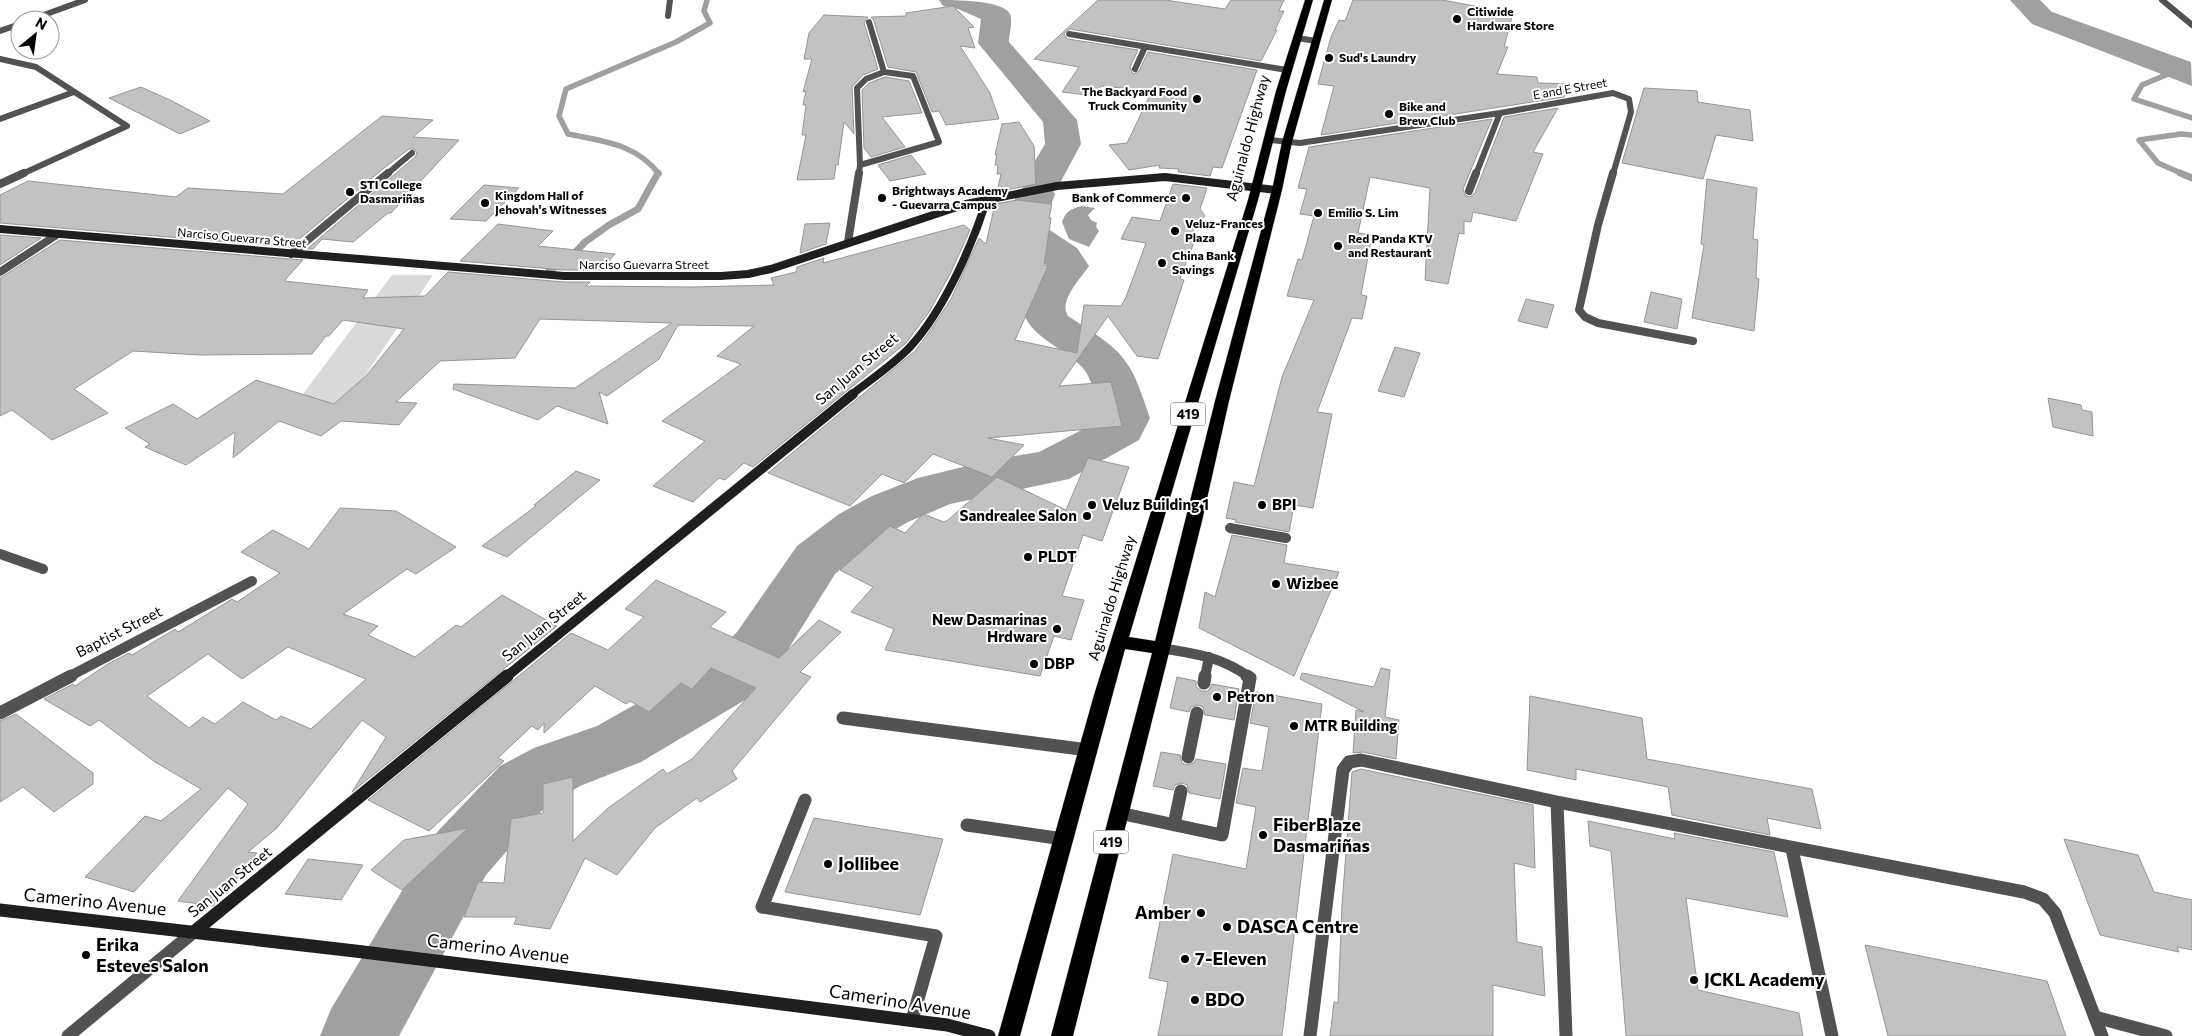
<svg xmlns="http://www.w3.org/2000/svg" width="2192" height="1036" font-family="Commissioner,sans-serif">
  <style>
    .green { fill: #d9d9d9 }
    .water { fill: #a0a0a0 }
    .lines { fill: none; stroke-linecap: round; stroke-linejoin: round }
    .stream-far1 { stroke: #a0a0a0; stroke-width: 5.5 }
    .stream { stroke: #a0a0a0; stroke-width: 7 }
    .river { fill: #a0a0a0; fill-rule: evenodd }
    .building { fill: #c2c2c2; stroke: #969696; fill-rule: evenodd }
    .highway-casing { stroke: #dbdbdb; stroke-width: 1 }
    .lane-far3 { stroke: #525252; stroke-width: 6 }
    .lane-far2 { stroke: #525252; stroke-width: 8 }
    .lane-far1 { stroke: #525252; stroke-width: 10 }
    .lane { stroke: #525252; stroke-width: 13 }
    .street-far3 { stroke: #525252; stroke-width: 6 }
    .street-far2 { stroke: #525252; stroke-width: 8 }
    .street-far1 { stroke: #525252; stroke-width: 10 }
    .street { stroke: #525252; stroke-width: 13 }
    .secondary-far2 { stroke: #1f1f1f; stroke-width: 8 }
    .secondary-far1 { stroke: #1f1f1f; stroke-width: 10 }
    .secondary { stroke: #1f1f1f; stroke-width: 13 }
    .highway { fill: #000; fill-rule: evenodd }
    .poi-dot { fill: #000; stroke: #fff; stroke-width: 2 }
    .labels { text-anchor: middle; stroke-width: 4; stroke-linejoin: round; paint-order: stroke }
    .far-poi-label { font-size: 12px; font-weight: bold; fill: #000; stroke: #fff; text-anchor: start }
    .far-street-label { font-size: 12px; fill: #000; stroke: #fff }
    .shield { fill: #fff; stroke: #4c4c4c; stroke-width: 1 }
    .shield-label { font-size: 14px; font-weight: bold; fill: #000 }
    .street-label { font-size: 15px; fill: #000; stroke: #fff }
    .poi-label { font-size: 15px; font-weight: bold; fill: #000; stroke: #fff; text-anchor: start }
    .near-poi-label { font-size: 18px; font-weight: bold; fill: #000; stroke: #fff; text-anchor: start }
    .near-street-label { font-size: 18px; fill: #000; stroke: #fff }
  </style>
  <rect width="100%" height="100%" fill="#fff"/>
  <path class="green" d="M392,275H433L338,416L291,410Z"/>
  <path class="water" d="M1082,206L1095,208L1088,215L1091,220L1097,223L1096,227L1099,231L1089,247L1069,239L1062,222C1066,211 1070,209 1082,206Z"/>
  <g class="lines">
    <path class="stream-far1" d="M2180,69L2142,85L2134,99L2192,118
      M659,174C636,144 603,141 568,134L559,116L566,89L676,42L710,23L704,11L707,0
      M2183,174L2158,163L2139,140L2181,134L2192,135"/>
    <path class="stream" d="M2180,173L2192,178
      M1041,183V185
      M549,271L572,256L585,242L609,225L638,209L658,173"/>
    <path class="river" d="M939,0C955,0 1003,0 1010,14C1013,21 1009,34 1009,42L1077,120L1081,144L1060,183L1053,191L1055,194L1045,222L1048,229L1077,248L1089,266C1081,278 1058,301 1068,316C1090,331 1116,344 1130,368C1139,383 1144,402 1150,418L1139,440L1069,479L950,504L908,522L877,540L835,574L779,664L745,700L641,762L580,786L546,806L486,875L399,1036H320L331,1009L438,831L500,766L534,748L597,726L703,666L737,632L797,546L839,514L872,496L918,478L991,460L1039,452L1101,420C1102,411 1091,380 1086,372C1072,350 1015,333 1024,300C1027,288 1041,275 1048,266L1021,248L1008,230L1007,222L1017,194L1024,186L1022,183L1045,144L1043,122L978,43L981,19L958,9L943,6Z
      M2010,0H2040L2052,12L2191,62L2192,86L2032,24Z"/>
  </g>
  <path class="building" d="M1098,0H1165L1225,9L1231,0H1284L1279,11H1284L1275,30H1277L1261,61L1070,29L1064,33L1065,36L1068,39L1138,50L1130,67L1133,74L1139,71L1148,52L1257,70L1222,168L1213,167L1210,176L1178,172L1179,169L1159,168L1160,165L1129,170L1109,145L1127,143L1152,91L1101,86L1095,96L1062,92L1079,67L1034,59Z
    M1353,0H1442L1513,13L1504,47H1508L1497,74L1537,77L1538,83L1571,84L1564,97L1321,135L1334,86L1318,84L1322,69L1331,37L1339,20L1345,21Z
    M953,6L974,27L968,28L975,48L960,46L990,93L999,119L946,125L939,111L932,112L916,72L888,67L874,21L871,17L906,16V13Z
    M824,15L868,17L864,23L878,69L863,75L852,87L854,134L844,122L838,165H836L834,179L797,180L806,135H802L806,105H803L806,91L803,92L812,59H804L809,33Z
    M885,77L909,81L922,113L882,117L905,147L871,157L864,148L862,90L869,83Z
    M141,87L170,100L210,121L180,134L109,98Z
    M1644,88L1697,91L1698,102L1750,110L1753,141L1716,135L1703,179L1622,163Z
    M1558,108L1533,152L1543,154L1516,221L1473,212L1471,222L1464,221V234L1459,233L1448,284L1425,280L1430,188L1370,177L1358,233L1372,235L1361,295L1367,296L1362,319L1352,318L1317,412L1332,414L1313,508L1294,505L1289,532L1235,522L1236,520L1226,518L1234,482L1254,486L1282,377L1314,300L1287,296L1298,259L1302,260L1314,216L1300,214L1307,189L1298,188L1309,147L1492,119L1463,189L1465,195L1470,197L1475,193L1504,117Z
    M382,116L433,120L413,137L459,140L391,213H388L353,242L322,239L313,249H307L415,157L417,153L414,149H409L384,168L290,247L0,223V195L28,181L176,197L188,188L283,194Z
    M1019,122L1034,146L1036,184L997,192L1001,174H997L998,165H995L997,154L995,155L1002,124Z
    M911,155L926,174L890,181L878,165Z
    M1707,179L1757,188L1753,239L1758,240L1756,278L1759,279L1754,331L1692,318L1704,245L1701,244Z
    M1173,184L1207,188L1200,209L1205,216L1196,223L1190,239L1193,245L1180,279L1184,280L1158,359L1137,356L1108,316L1059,386L1111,382L1122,426L988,438L1024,445L992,477L933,454L904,483L882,474L850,506L768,473L915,351L927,335L951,299L979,238L986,244L995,204L1017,200L1052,204L1049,218H1051L1044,265L1048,266L1015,340L1077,353L1084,305L1121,306L1126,297L1146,243L1121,239L1132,217L1160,221Z
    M484,185L519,188L486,221L450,219Z
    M830,223L826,244L800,253L805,224Z
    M498,224L553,231L538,246L615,254L601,270H564L460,261Z
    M964,225L970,230L950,274L929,312L906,343L753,467L744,463L725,480L719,478L693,502L653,486L705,441L662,421L741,364L717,356L754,326L678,325L659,359L607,396L599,392L608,424L557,406L538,420L453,389L454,384L575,388L672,323L540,319L515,358L440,361L396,402L417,403L399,425L341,421L321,436L279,421L233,458L235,432L186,465L145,447L150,444L125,428L173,404L197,419L256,380L334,404L366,376L404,329L343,320L329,336H326L312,354L200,355L133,351L74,389L108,413L52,440L12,410L0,416V278L60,240L303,260L284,281L368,290L363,298L425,296L448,272L564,282H590L586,286L692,287L774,285L771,278L796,272L797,267L824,258L823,263Z
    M0,235L41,238L0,265Z
    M1651,292L1682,299L1677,329L1644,322Z
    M1526,299L1554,305L1547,328L1518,321Z
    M1395,347L1420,353L1404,397L1378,391Z
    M2048,398L2081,405L2082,410L2092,412L2093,436L2053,427Z
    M1088,458L1129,467L1102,541L1083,535L1062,596L1084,600L1071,640L1054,636L1040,676L885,650L894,629L851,612L873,587L840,570L890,526L905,533L923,514L944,522L948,520L997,477L1066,510Z
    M576,471L600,480L507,557L482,546L536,506L534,505Z
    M340,508L396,511L456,547L416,574L407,569L343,614L378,626L368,635L415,657L456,625L461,627L502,595L557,626L352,792L386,737L362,720L277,828L248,852L257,853L230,888L227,887L213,906L178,901L248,804L228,788L134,892L85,877L145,816L161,821L201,789L155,762L99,720L90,726L44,699L73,684L75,686L108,664L129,653L132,655L175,629L178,632L232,599L237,602L280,573L241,552L273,530L309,549ZM288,647L366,679L311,729L281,716L276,720L243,702L215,724L203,717L189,728L147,696L208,654L242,679Z
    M1232,535L1287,545L1284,563L1339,572L1294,676L1199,628L1205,592L1215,597Z
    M656,580L726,612L710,627L779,658L819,620L841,632L800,672L811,677L732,771L737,779L700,802L697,798L655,828L617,875L585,858L550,929L514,924L517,917H464L478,882L504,883L511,819L543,813V784L573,777V841L608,808L663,769L667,774L692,759L756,688L711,668L692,689L681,683L649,712L630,701L626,704L595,686L544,733V723L538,730L532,726L498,758L504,761L429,831L368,800L571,633L608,650L644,617L625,609Z
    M1381,668L1390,670L1385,717L1399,720L1396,759L1363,752L1353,753L1356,710L1364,712L1300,679L1302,673L1374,687Z
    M1177,677L1196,681V687L1202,691H1208L1212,684L1239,689L1234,720L1205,715L1203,707L1198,705L1191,707L1189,712L1170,708Z
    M1256,692L1322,704L1282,1036H1158L1168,982L1149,978L1173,854L1246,869L1256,807L1236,803L1243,768L1262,771L1269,727L1250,723Z
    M1530,696L1642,718L1647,759L1812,789L1821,829L1767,818L1770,835L1672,815L1668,787L1576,769V780L1527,770Z
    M16,714L93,773V784L54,812L23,787L0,802V721Z
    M1161,752L1180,755L1182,763L1187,765L1194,763L1196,759L1226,764L1220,799L1189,793L1187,785L1182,783L1175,785L1173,790L1153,786Z
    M1361,769L1533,805L1535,868L1514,863L1517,942L1542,947L1545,996L1493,985V1036H1330L1334,1002L1338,1003L1342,905L1352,772Z
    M814,818L943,839L920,915L785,892Z
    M1588,821L1675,839L1674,833L1774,852L1788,917L1686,898L1698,990L1799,1013L1803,1036H1626L1611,851L1590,846Z
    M468,828L402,890L371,870L404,840Z
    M2064,839L2138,855L2154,892L2192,900V950L2177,947L2179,952L2100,935Z
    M308,859L363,865L341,900L285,894Z
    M1865,945L2047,981L2066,1036H1888Z"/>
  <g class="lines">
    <defs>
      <path id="highway" d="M1305,0H1313L1286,91L1258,200L1129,637L1155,641L1215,401L1272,190L1282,142L1324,0H1332L1292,142L1282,190L1229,401L1202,521L1073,1036H1051L1152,653L1125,649L1020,1036H998L1094,695L1248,200L1276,91Z"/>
    </defs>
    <use href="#highway" class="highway-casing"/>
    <path class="lane-far3" d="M668,16L670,0
      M1069,34L1287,70
      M1297,38L1316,41
      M1135,69L1145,47
      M387,174L412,153"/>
    <path class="lane-far2" d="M291,254L388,173"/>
    <path class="lane-far1" d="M1230,528L1286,538
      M1161,648C1195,654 1220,656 1249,677
      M1205,677L1209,657"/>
    <path class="lane" d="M1204,683L1205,676
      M843,718L1088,750
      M1188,757L1197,713
      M805,800L762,907L936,936L912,1020
      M1119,813L1222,835L1250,678L1247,676
      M967,825L1063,839
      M1174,825L1181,791
      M2095,1017L2166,1036"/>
    <path class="street-far3" d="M2162,0L2192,25
      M30,20L85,0
      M0,31L20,24
      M0,59L36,67L127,126L22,174
      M0,119L74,92
      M1269,140L1300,143L1500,113L1613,93L1629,99L1631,112L1613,174
      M860,165L939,142L913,76L884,72L869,22
      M859,174L860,165L857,88L866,79L884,72
      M1476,174L1500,113"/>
    <path class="street-far2" d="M1613,173L1598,225L1579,310L1585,317L1598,323L1693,341
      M0,184L24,173
      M1469,191L1476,173
      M848,242L859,173
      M0,272L58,234"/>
    <path class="street-far1" d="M0,554L43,569
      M68,677L252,581"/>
    <path class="street" d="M0,713L71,676
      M1557,802L1566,1036
      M1792,849L1832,1036
      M68,1036L195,931
      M1310,1036L1343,770L1349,762L1361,760L1557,802L2024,892L2043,899L2055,913L2102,1036"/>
    <path class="secondary-far2" d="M0,229L564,276H721L748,274L771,269L966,204L1057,186L1165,177L1277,190
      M851,395C870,380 893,365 910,347C944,310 972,246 987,199"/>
    <path class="secondary-far1" d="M506,677L853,394"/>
    <path class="secondary" d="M0,910L355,951L711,995L947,1025L989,1036
      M195,931L507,676"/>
    <use href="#highway" class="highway"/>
  </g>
  <g class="poi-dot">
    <circle cx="1457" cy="19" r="5"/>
    <circle cx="1329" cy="58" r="5"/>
    <circle cx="1197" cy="99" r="5"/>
    <circle cx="1389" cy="114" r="5"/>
    <circle cx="350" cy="192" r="5"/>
    <circle cx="882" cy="198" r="5"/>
    <circle cx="1186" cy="198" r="5"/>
    <circle cx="485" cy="203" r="5"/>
    <circle cx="1318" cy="213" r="5"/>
    <circle cx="1175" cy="231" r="5"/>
    <circle cx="1338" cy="246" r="5"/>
    <circle cx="1162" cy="263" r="5"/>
    <circle cx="1092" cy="505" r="5"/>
    <circle cx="1262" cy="505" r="5"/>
    <circle cx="1087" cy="516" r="5"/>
    <circle cx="1028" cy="557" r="5"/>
    <circle cx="1276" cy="584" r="5"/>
    <circle cx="1057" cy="629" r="5"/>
    <circle cx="1034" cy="664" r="5"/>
    <circle cx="1217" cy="697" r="5"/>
    <circle cx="1294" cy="726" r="5"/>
    <circle cx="1263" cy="835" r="5"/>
    <circle cx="828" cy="864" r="5"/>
    <circle cx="1201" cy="913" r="5"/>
    <circle cx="1227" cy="927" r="5"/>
    <circle cx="86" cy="955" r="5"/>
    <circle cx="1185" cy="959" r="5"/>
    <circle cx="1694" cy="980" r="5"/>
    <circle cx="1195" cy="1000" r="5"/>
  </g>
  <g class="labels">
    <g class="far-poi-label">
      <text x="1467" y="16">Citiwide<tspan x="1467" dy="14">Hardware Store</tspan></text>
      <text x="1339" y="62">Sud's Laundry</text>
      <text x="1187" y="96" text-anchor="end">The Backyard Food<tspan x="1187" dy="14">Truck Community</tspan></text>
      <text x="1399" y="111">Bike and<tspan x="1399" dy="14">Brew Club</tspan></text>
      <text x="360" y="189">STI College<tspan x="360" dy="14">Dasmariñas</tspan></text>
      <text x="892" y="195">Brightways Academy<tspan x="892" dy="14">- Guevarra Campus</tspan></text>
      <text x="495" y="200">Kingdom Hall of<tspan x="495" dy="14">Jehovah's Witnesses</tspan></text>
      <text x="1176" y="202" text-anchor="end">Bank of Commerce</text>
      <text x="1328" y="217">Emilio S. Lim</text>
      <text x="1185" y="228">Veluz-Frances<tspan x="1185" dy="14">Plaza</tspan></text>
      <text x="1348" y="243">Red Panda KTV<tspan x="1348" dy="14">and Restaurant</tspan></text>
      <text x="1172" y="260">China Bank<tspan x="1172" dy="14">Savings</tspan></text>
    </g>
    <g class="far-street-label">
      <text transform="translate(1570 89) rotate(-10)" y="4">E and E Street</text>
      <text transform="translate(242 238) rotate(5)" y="4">Narciso Guevarra Street</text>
      <text x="644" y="269">Narciso Guevarra Street</text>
    </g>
    <g class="shield">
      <rect x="1170.5" y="402.5" width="35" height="23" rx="4"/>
      <rect x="1093.5" y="830.5" width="35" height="23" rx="4"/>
    </g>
    <g class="shield-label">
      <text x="1188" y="419">419</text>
      <text x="1111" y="847">419</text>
    </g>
    <g class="street-label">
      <text transform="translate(1248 138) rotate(-75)" y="5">Aguinaldo Highway</text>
      <text transform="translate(857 369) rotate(-40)" y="5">San Juan Street</text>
      <text transform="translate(1112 598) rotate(-73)" y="5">Aguinaldo Highway</text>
      <text transform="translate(544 626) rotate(-39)" y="5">San Juan Street</text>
      <text transform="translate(119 632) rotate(-27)" y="5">Baptist Street</text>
      <text transform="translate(230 882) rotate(-39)" y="5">San Juan Street</text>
    </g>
    <g class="poi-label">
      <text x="1102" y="510">Veluz Building 1</text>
      <text x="1272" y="510">BPI</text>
      <text x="1077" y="521" text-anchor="end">Sandrealee Salon</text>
      <text x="1038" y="562">PLDT</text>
      <text x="1286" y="589">Wizbee</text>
      <text x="1047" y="625" text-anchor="end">New Dasmarinas<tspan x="1047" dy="17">Hrdware</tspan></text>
      <text x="1044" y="669">DBP</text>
      <text x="1227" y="702">Petron</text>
      <text x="1304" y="731">MTR Building</text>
    </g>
    <g class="near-poi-label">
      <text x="1273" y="831">FiberBlaze<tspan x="1273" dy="21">Dasmariñas</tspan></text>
      <text x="838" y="870">Jollibee</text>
      <text x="1191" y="919" text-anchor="end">Amber</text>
      <text x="1237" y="933">DASCA Centre</text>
      <text x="96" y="951">Erika<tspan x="96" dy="21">Esteves Salon</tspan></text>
      <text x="1195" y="965">7-Eleven</text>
      <text x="1704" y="986">JCKL Academy</text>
      <text x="1205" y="1006">BDO</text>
    </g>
    <g class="near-street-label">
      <text transform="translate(95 902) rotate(6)" y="6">Camerino Avenue</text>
      <text transform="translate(498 949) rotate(7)" y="6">Camerino Avenue</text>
      <text transform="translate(900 1002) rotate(9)" y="6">Camerino Avenue</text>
    </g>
  </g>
  <g transform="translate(35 35) rotate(29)"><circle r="24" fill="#ffffff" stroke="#999999"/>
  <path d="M0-4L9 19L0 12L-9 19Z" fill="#000000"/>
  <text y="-8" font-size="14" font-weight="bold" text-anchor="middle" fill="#000000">N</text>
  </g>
</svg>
